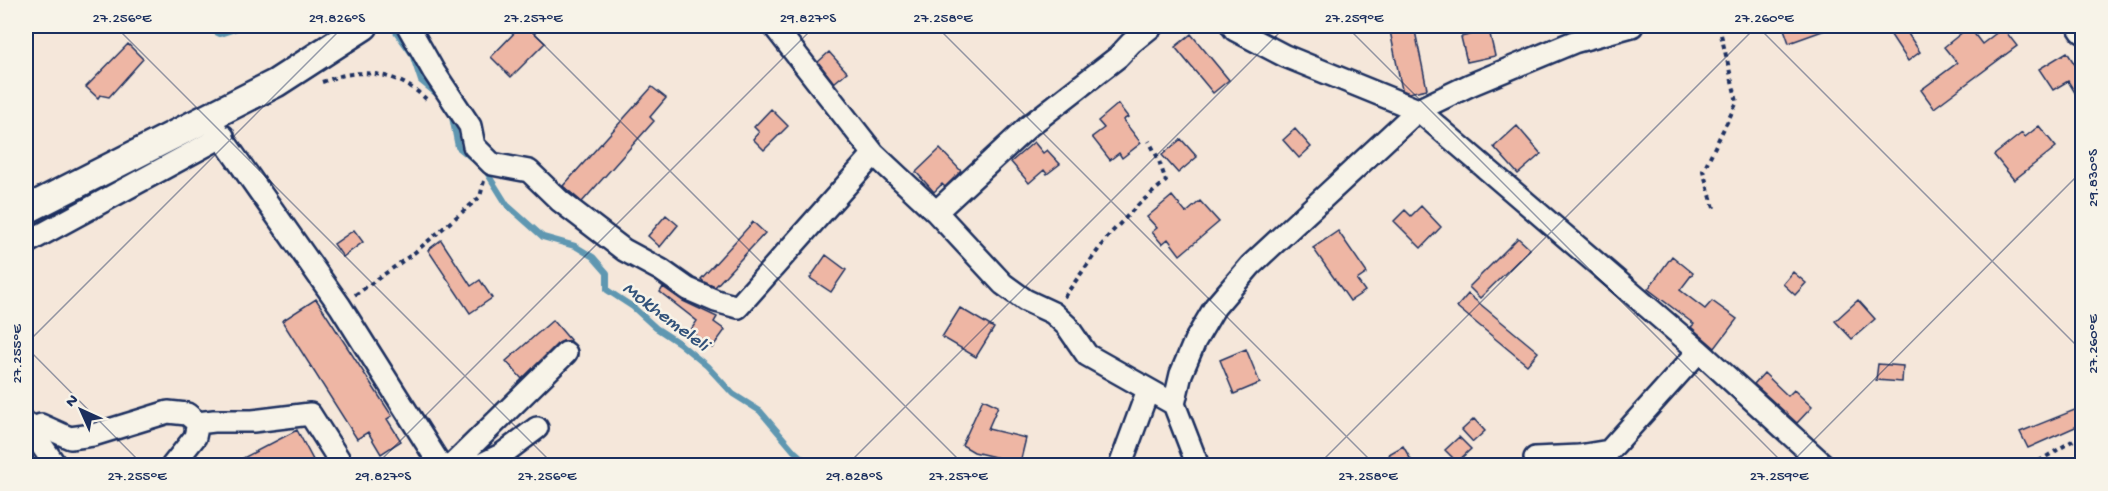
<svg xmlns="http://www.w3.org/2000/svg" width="2108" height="491" font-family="'Gochi Hand',sans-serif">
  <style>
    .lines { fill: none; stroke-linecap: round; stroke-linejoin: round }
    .stream { stroke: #5f97b1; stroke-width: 6 }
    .building { fill: #eeb6a4; stroke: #1b2f5e; stroke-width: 1.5 }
    .minor-casing { stroke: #1b2f5e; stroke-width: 26 }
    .major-casing { stroke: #1b2f5e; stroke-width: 32 }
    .path { stroke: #1b2f5e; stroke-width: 4; stroke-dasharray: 4.5 4.5; stroke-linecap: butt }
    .minor { stroke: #f7f3e8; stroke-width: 21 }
    .major { stroke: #f7f3e8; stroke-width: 27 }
    .ticks { fill: none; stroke: #1b2f5e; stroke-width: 1.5; stroke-opacity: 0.45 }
    .labels { text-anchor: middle; stroke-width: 5; stroke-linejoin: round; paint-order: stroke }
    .water-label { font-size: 20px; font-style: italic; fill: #32527a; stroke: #f7f3e8 }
    .neatline { fill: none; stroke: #1b2f5e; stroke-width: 2 }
    .ticks-label { font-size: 15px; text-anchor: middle; fill: #1b2f5e }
  </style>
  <rect width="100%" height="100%" fill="#f5e7da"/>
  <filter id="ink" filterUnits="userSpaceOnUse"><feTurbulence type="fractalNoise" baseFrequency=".0167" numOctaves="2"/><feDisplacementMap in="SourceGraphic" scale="12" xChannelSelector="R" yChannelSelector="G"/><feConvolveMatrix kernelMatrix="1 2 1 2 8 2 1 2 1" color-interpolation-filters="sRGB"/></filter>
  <g filter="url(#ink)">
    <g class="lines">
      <path class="stream" d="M203,26L220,34L244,26
        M392,26L412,54L421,81L438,95
        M451,112L458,147L474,160
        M484,168L507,205L543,237L575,246L593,257L607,273V290L633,307L656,328L679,343L707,366L733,394L760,411L794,451L811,466"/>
    </g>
    <path class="building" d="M521,26H527L545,43L511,77L491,57Z
      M1389,26H1414L1427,89L1409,93L1402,90Z
      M1783,26H1831V28L1789,43Z
      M1885,26H1903L1920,52L1908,61Z
      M1969,27L1982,44L2003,28L2017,46L1934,108L1921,90L1957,63L1944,47Z
      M1489,30L1495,56L1467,62L1461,37Z
      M1191,34L1229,80L1213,93L1175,47Z
      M128,44L143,59L109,97L100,95L98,98L86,87Z
      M829,52L847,72L834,83L818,62Z
      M2067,52L2082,76V104L2068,81L2053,90L2039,69Z
      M652,87L666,98L650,117L654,121L582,202L563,186Z
      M1118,104L1128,117L1123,120L1141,143L1122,158L1119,153L1110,160L1092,137L1104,128L1098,121Z
      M771,109L788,126L764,150L753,139L759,132L754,127Z
      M1517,126L1541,154L1518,174L1494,147Z
      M2039,126L2056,147L2014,180L1994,155L2022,133L2025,137Z
      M1295,129L1311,147L1299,158L1283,140Z
      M1181,139L1197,157L1178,173L1162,155Z
      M1034,142L1043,153L1047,150L1060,164L1047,174L1044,170L1029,183L1011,162Z
      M940,149L961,171L945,187L942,184L934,192L916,172Z
      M1172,196L1186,213L1200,201L1219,222L1180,255L1168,239L1162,244L1152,232L1157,228L1147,217Z
      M1421,206L1441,227L1421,248L1394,221L1405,210L1411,216Z
      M666,215L678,225L660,247L648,236Z
      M753,222L765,233L715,287L704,282L701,279Z
      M354,230L363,242L343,257L334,244Z
      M1338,231L1367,273L1357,280L1365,291L1350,301L1313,248Z
      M1518,238L1530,249L1480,298L1469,287Z
      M441,240L471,286L480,280L492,298L470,313L428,250Z
      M826,255L846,270L831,292L810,278Z
      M1672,256L1693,273L1680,290L1705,309L1712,301L1737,319L1715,348L1691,327L1694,324L1648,289Z
      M1793,272L1806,283L1795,295L1783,284Z
      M663,287L683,301L717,317L714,322L725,330L712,348L690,331L697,321L660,292Z
      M1468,294L1538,352L1527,365L1457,307Z
      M316,299L392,416L387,419L401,441L381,454L368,432L357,439L282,321Z
      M1858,300L1875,319L1852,339L1835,321Z
      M960,308L994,328L976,357L942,337Z
      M553,320L571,341H563L557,344L522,379L506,361Z
      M1246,349L1260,383L1234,394L1220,360Z
      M1878,364L1903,366L1902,382L1876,380Z
      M1764,373L1788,396L1794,390L1812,407L1797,423L1754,384Z
      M983,399L998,406L988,429L1026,438L1020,463L974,452L962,445Z
      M2082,407V424L2028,448L2020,432Z
      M1474,419L1485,431L1473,442L1462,430Z
      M297,430L313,460L302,465H230Z
      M1459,437L1471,449L1457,462L1445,450Z
      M1403,446L1414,465H1396L1389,454Z"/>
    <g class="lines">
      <defs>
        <path id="minor" d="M408,26L434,72L470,126L474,146L492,164L529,171L560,201L624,250L661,270L688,289L716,301L738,307L874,154
          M774,26L874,154L936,212L1003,284L1025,300L1053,313L1067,326L1087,355L1174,404L1198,466
          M1232,26L1235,30L1285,56L1418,110L1699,351L1825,466
          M2078,26L2082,32
          M208,118L340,306L441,466
          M936,212L1029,126L1118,57L1131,43L1152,26
          M26,243L223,136
          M1174,404L1181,374L1195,341L1215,307L1251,265L1418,110L1470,85L1574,42L1632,26
          M26,423L56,466
          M198,423L214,421H253L310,414L343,466
          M30,429L41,425L70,438L93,435L168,412L187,414L198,423L195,437L172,466
          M1535,458L1579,456L1609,451L1699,351
          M451,466L566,353
          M478,466L501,455L537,428
          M1120,466L1148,390"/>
        <path id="major" d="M26,210L276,83L364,26"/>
      </defs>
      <use href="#minor" class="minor-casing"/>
      <use href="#major" class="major-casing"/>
      <path class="path" d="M322,82C331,79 341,75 351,74C379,70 406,80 426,99
        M1714,208L1703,171L1737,102L1719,26
        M355,295L414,253L480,197L484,181
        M1064,297L1109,235L1140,203L1166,181L1158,158L1149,141
        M2031,466L2082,435"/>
      <use href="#minor" class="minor"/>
      <use href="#major" class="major"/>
    </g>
  </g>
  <path class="ticks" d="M115,26L555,466M525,26L965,466M936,26L1376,466M1346,26L1786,466M1757,26L2082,351M26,344L344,26M26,347L144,466M375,466L815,26M846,466L1286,26M1317,466L1757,26M1788,466L2082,171"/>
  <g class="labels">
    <g class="water-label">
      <text transform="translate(667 315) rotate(37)" y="7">Mokhemeleli</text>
    </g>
  </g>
  <rect width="2108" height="491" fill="none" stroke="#f7f3e8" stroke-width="66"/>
  <g transform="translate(81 410) rotate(315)" stroke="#f7f3e8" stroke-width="4.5" paint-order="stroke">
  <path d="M0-4.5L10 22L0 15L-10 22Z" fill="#1b2f5e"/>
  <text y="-9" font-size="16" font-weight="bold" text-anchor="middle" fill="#1b2f5e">N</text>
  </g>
  <rect x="33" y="33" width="2042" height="425" class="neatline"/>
  <g class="ticks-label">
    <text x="122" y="22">27.256°E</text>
    <text x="337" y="22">29.826°S</text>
    <text x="533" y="22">27.257°E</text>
    <text x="808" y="22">29.827°S</text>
    <text x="943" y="22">27.258°E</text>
    <text x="1354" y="22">27.259°E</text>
    <text x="1764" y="22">27.260°E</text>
    <text transform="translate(2092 178) rotate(-90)" y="5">29.830°S</text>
    <text transform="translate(2092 344) rotate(-90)" y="5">27.260°E</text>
    <text transform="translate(16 354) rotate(-90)" y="5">27.255°E</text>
    <text x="137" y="480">27.255°E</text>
    <text x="383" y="480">29.827°S</text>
    <text x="547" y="480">27.256°E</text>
    <text x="854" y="480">29.828°S</text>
    <text x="958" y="480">27.257°E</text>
    <text x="1368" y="480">27.258°E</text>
    <text x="1779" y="480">27.259°E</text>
  </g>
</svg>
